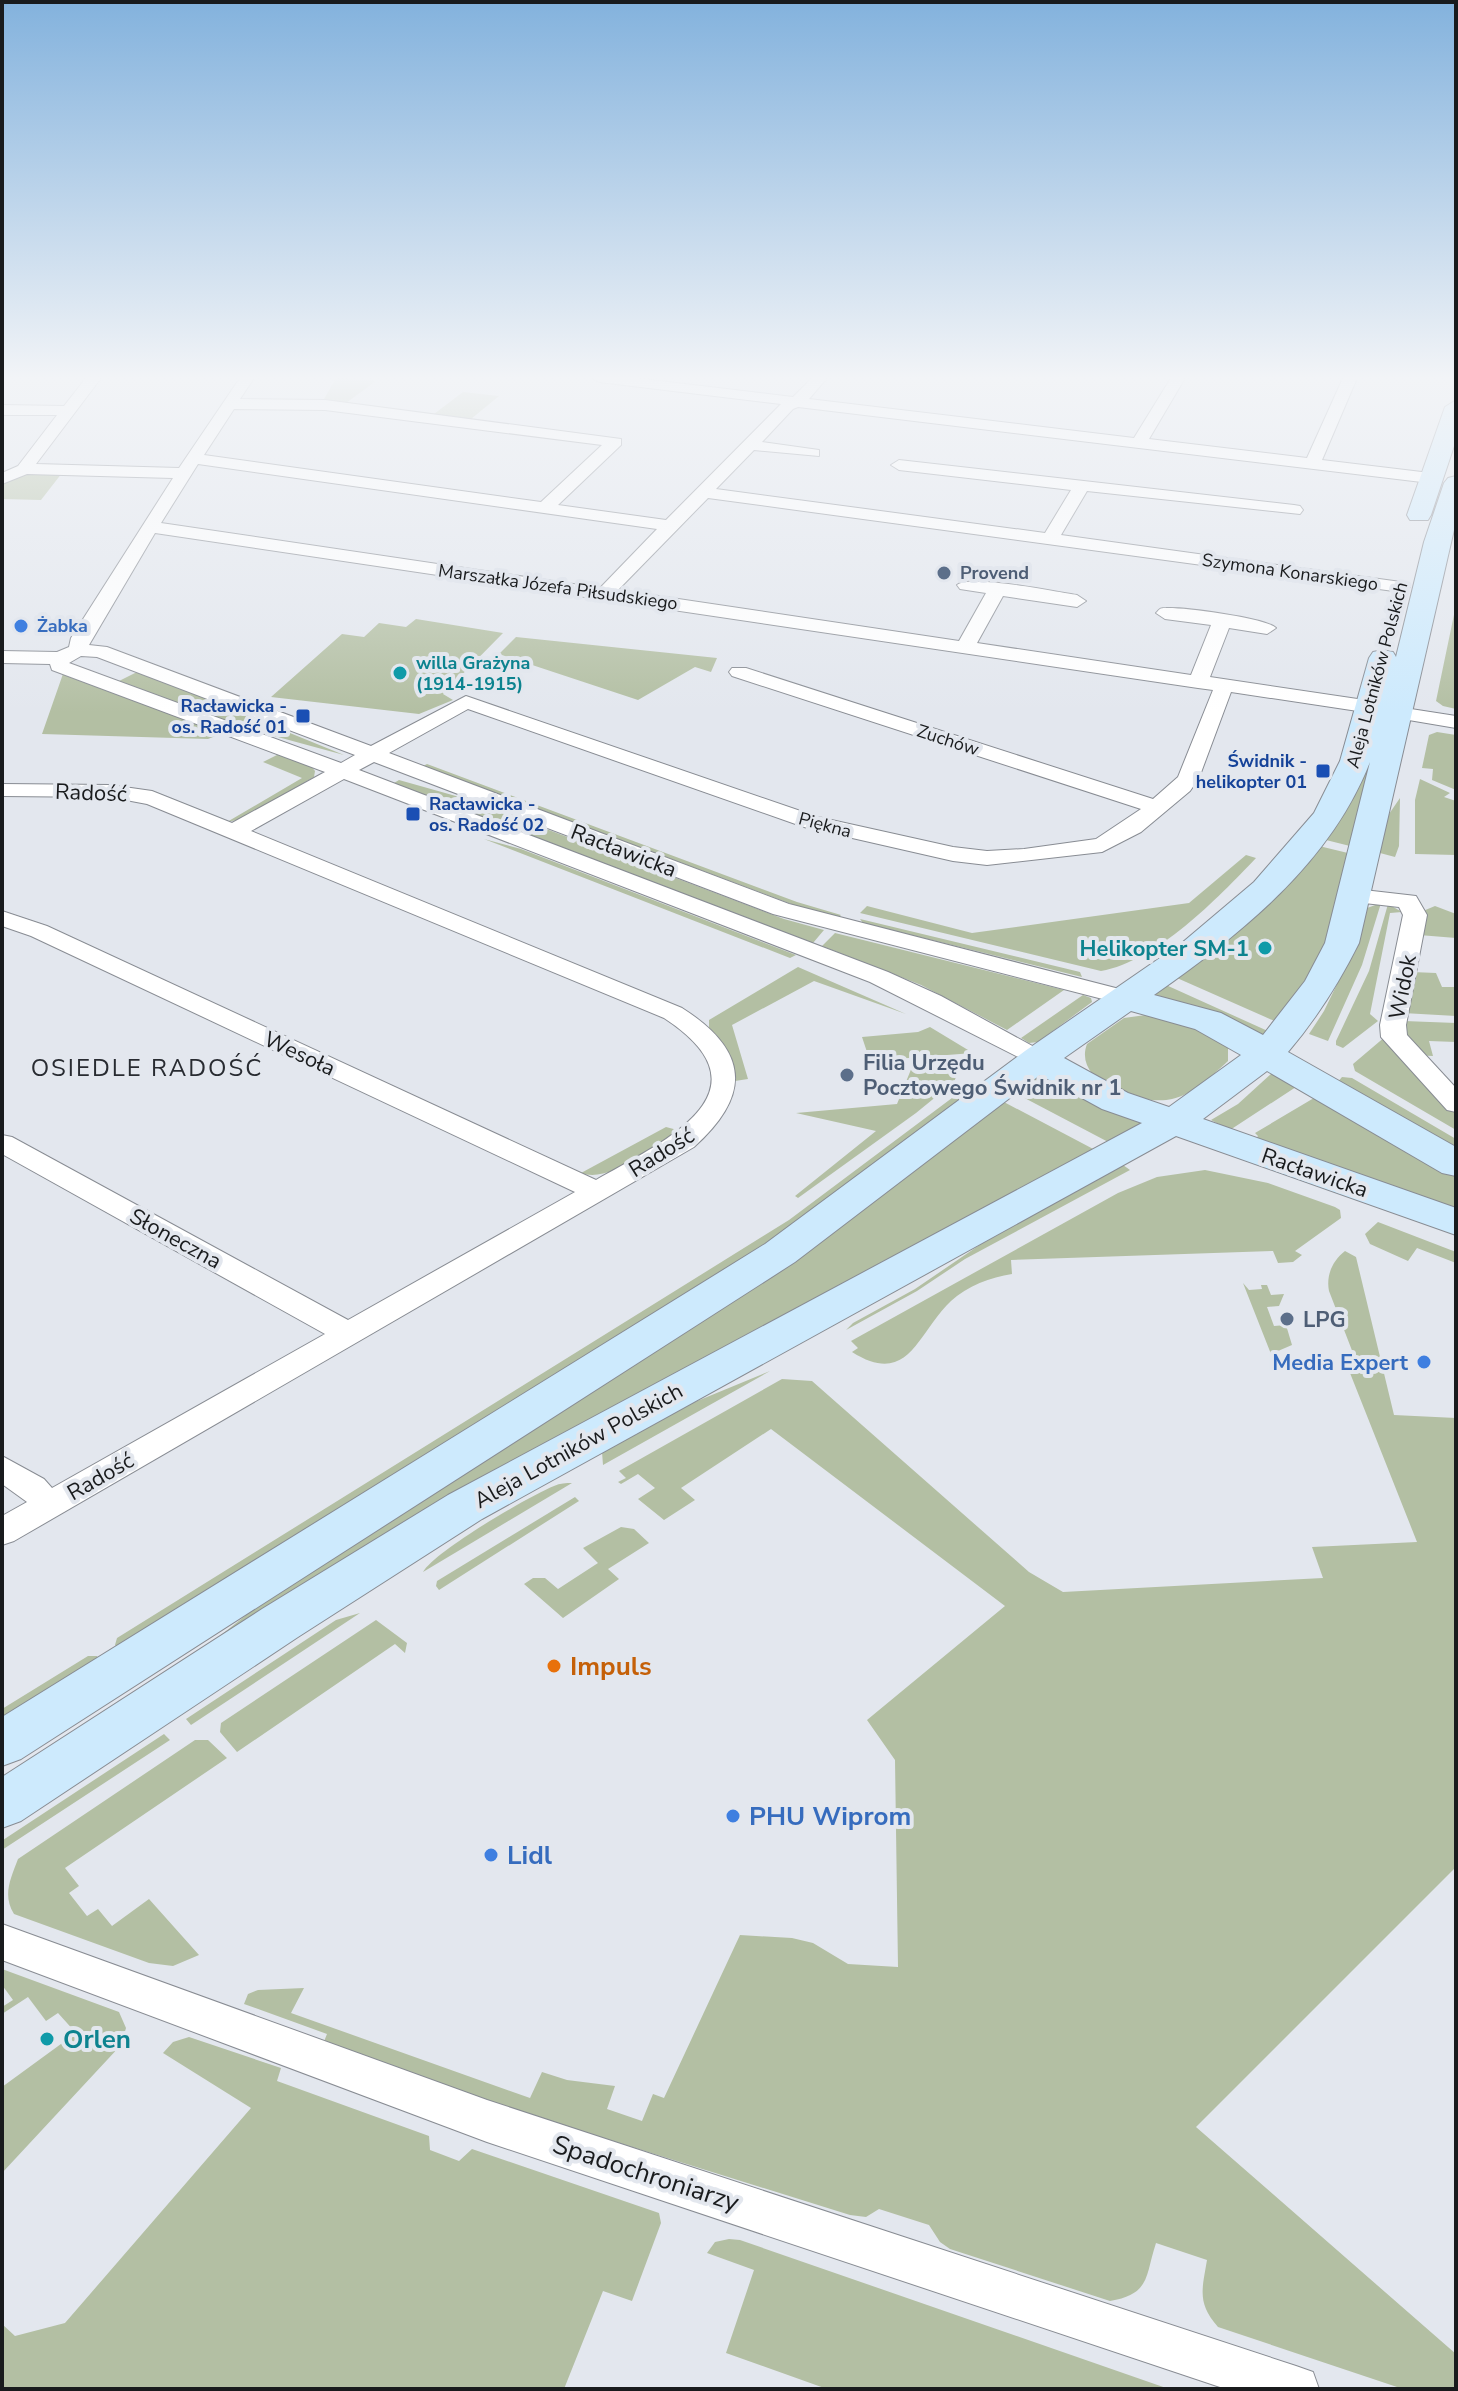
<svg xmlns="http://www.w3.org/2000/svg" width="1458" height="2391" font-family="'Nunito Sans',sans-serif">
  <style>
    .green { fill: #b3bfa3 }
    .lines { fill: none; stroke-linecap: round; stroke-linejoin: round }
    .street-casing { stroke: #888c93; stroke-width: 2 }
    .secondary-casing { stroke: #888c93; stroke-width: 2 }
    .street { fill: #fff; fill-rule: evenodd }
    .secondary { fill: #cdeafd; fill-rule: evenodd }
    .service-dot { fill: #5c6f8a; stroke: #e3e7ee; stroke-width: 3 }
    .shop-dot { fill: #3f7fe0; stroke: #e3e7ee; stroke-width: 3 }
    .culture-dot { fill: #0f9aa8; stroke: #e3e7ee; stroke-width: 3 }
    .transit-dot { fill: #1a4fb4; stroke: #e3e7ee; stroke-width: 3 }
    .food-dot { fill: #e8710a; stroke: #e3e7ee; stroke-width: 3 }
    .labels { text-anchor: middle; stroke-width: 8; stroke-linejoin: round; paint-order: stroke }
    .far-street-label { font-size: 18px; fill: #191b1d; stroke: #e3e7ee }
    .far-service-label { font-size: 18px; font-weight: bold; fill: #4e5e75; stroke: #e3e7ee; text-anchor: start }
    .far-shop-label { font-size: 18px; font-weight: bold; fill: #366cbe; stroke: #e3e7ee; text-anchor: start }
    .far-culture-label { font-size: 18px; font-weight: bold; fill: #0d838f; stroke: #e3e7ee; text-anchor: start }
    .far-transit-label { font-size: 18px; font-weight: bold; fill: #164399; stroke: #e3e7ee; text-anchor: end }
    .street-label { font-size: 22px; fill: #191b1d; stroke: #e3e7ee }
    .culture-label { font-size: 22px; font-weight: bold; fill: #0d838f; stroke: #e3e7ee; text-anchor: end }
    .service-label { font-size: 22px; font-weight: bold; fill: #4e5e75; stroke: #e3e7ee; text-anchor: start }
    .shop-label { font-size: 22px; font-weight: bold; fill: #366cbe; stroke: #e3e7ee; text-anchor: end }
    .neighbourhood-label { font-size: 24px; letter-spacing: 2px; fill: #282b31; stroke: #e3e7ee }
    .near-food-label { font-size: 26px; font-weight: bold; fill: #c56008; stroke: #e3e7ee; text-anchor: start }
    .near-shop-label { font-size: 26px; font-weight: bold; fill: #366cbe; stroke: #e3e7ee; text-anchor: start }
    .near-culture-label { font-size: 26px; font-weight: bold; fill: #0d838f; stroke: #e3e7ee; text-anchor: start }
    .near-street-label { font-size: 26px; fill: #191b1d; stroke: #e3e7ee }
  </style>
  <rect width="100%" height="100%" fill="#e3e7ee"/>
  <path class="green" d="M336,378L376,381L346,403L323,401Z
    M463,392L499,396L471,419L434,414Z
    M28,472L62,473L41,500L2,499V483Z
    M1456,605V709L1443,706L1436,701Z
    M416,619L503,633L443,694L453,700L419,714L271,697L342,634L364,637L379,623L406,627Z
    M516,637L717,658L711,672L695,667L638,700L499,654Z
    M64,671L223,733L208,739L42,734Z
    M139,671L202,692L258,720L344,755L193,714L117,682Z
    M1386,692L1354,847L1326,840L1344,812Z
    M1437,732L1456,735V790L1432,780L1433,769L1422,768L1429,735Z
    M279,754L311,766L315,771L314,777L242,819L227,822L302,778L263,762Z
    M427,764L797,902L841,915L838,918L794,905L423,766Z
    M1420,779L1450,793L1444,797L1456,801V855L1415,854V800Z
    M399,780L470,800L784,919L824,930L813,943L394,783Z
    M1400,798L1399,846L1395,857L1380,853L1389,814Z
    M484,839L521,849L796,955L790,958Z
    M1319,846L1352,854L1323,951L1279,1023L1177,978L1246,924Z
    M1246,855L1256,858C1217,899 1157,961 1101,971L860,913L867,906L972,933L1189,903Z
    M1381,903L1362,965L1328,1041L1309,1034L1324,1011L1358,941L1367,908Z
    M1388,904L1402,912L1390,913L1370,1014L1378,1021L1343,1048L1336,1045V1041L1369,971Z
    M1435,906L1456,914V938L1419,935L1423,911Z
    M860,919L1080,972L1082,977L863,923Z
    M835,933L1064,990L1007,1030L921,985L822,946Z
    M798,967L906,1014L814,981L732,1025L748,1079L735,1081L730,1057L709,1028V1020Z
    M1412,972L1436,973L1442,987H1456V1016L1403,1013Z
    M1166,985L1270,1032L1262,1037L1156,996L1155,993Z
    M1083,995L1091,998L1092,1002L1038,1042L1029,1043L1021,1038Z
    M1153,1014L1184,1020L1228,1047V1061C1213,1075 1192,1095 1172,1099C1142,1106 1072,1083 1087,1044L1124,1018Z
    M1404,1021L1456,1023V1042L1429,1041L1433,1056L1412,1055L1405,1046Z
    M930,1027L973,1053L870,1061L862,1037L918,1032Z
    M1386,1036L1448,1103L1456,1114V1130L1355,1071L1353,1064Z
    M936,1065L956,1077L954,1082L916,1113L798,1198L795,1196L876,1131L796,1113L897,1104L912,1067Z
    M1272,1073L1299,1085L1230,1130L1211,1120L1238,1104Z
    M1039,1074L1143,1122L1142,1126L1112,1144L1013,1092Z
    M1342,1077L1352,1078L1456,1139V1153L1336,1084Z
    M968,1086L979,1089L798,1225L120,1651L115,1645L117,1638L789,1220Z
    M1319,1095L1456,1175V1212L1255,1140L1258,1136L1255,1133Z
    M1002,1101L1097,1151L155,1688L150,1681L216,1639L298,1574Z
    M666,1127L681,1131C656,1146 609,1184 581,1173Z
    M1123,1165L1130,1170L965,1259L917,1291L846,1330L853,1323L915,1289L981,1244Z
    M1205,1170L1268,1183L1335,1207L1340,1210L1341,1218L1295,1251L1302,1255L1293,1262L1278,1263L1273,1251L1011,1260L1012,1274C991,1277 967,1286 951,1301C917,1333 909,1388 852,1352L858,1348L851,1341L1118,1193L1157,1177Z
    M1378,1222L1456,1252V1263L1417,1248L1408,1261L1370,1244L1365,1234Z
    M1345,1251L1356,1257L1394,1415L1456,1418V1867L1196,2127L1456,2354V2389H1403L1218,2327C1197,2303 1202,2290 1207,2260L1156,2243C1145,2276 1151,2294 1110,2301L950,2249L940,2242L929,2225L879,2209L866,2217L850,2215L501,2106L323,2044L327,2034L244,2004L248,1994L258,1990L304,1988L291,2013L530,2098L542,2072L567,2080L615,2086L607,2109L642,2121L653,2094L664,2098L740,1935L792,1938L813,1943L848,1964L898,1967L895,1760L867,1720L1005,1606L771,1429L681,1488L695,1500L664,1520L638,1499L655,1488L638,1474L621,1484L618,1482L626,1478L619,1471L782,1379L812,1381L1029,1572L1063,1592L1323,1578L1312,1547L1417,1542L1350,1373L1358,1366L1329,1291C1326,1276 1332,1261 1345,1251Z
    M1243,1283L1249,1290L1262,1289L1261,1285H1267L1271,1295L1284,1294L1279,1306L1267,1307L1274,1326L1286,1325L1292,1345L1271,1354Z
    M770,1371L603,1465L602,1452L673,1411Z
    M572,1483L423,1572C435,1551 529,1496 554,1486C560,1483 566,1483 572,1483Z
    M575,1497L579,1501L439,1590L436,1586L437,1581Z
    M621,1527L634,1529L649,1543L608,1569L619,1579L563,1618L524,1584L533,1578H545L558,1589L598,1563L583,1548Z
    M360,1613L191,1725L186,1719L336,1620Z
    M376,1620L407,1643L405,1653L395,1644L237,1752L220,1732L221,1723Z
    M88,1656H97L101,1663L2,1725V1709Z
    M164,1734L170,1740L2,1850L3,1840Z
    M195,1740H208L227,1758L65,1868L79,1886L69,1893L87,1916L98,1909L112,1926L149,1899L199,1955L173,1966L149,1963L14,1914C2,1895 11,1878 18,1859Z
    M2,1969L119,2012L126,2028L121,2045L2,2173V2087L76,2033L58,2013L46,2021L28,1997L2,2014V2007L13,2000L2,1985Z
    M189,2037L281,2068L277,2081L429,2136L430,2150L459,2161L472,2149L659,2213L661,2223L632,2301L603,2291L564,2389H2V2324L15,2336L65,2323L251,2108L163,2053L173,2042Z
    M729,2239L740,2240L1169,2389H827L726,2353L754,2270L707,2253L715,2242Z"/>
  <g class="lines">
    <defs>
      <path id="street" d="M86,378H101L36,464L179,468L240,378H254L240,399L325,400L621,439V445L558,505L666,520L781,404L599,382L592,378H635L793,397L812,378H827L809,399L1134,438L1171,378H1185L1149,439L1307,458L1343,378H1357L1322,460L1430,473L1438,478L1430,483L798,407L793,409L762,442L819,450V456L754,450L716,489L1045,533L1071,490L899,470L891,465L899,460L1294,505L1300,506L1303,510L1300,514L1087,491L1061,535L1401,582L1410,587L1401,592L708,498L618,590L959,641L986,593L960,589L957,585C969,574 1056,592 1077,595L1086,601L1077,607L1003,596L977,643L1191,675L1211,625L1165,619L1156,613C1160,609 1159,608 1166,608C1183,607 1267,618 1276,628L1267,634L1229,628L1210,677L1371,701L1381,707L1371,713L1231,692L1199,778L1190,791L1141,832L1102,852L987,865L953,861L804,827L468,709L389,753L789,904L1135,993L1138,998L1135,1003L1126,1005L773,914L374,762L359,770L888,972L941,996L1047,1054L1051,1059L1047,1064L1038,1067L870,982L344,779L251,831L682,1008C748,1050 753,1094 694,1147L14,1541L2,1545V1516L27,1502L2,1484V1456L44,1479L52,1488L325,1334L2,1154V1135L12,1137L348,1320L575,1192L31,936L2,926V911L47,926L596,1180C662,1142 777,1092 664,1018L147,804L110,797L2,796V784L110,785L152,791L232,823L325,772L52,670L50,664L2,663V651L57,652L69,647L71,638L173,478L27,474L2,484V473L18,466L57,415H2V405L64,406ZM234,409L325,410L602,445L541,502L204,455ZM198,464L657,529L600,588L161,523ZM155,533L1198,688L1213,690L1178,777L1153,799L746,668H732L729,672L732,676L1141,809L1096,839L1024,849L987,851L953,847L818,817L466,696L371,746L107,647L89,645ZM81,656L97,657L355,755L341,763L69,663Z
        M1398,707L1456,716V728L1391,717L1388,713L1391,709Z
        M1355,889L1416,896L1427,915L1406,1025L1407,1035L1456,1088V1112L1447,1110L1381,1037L1380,1025L1403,915L1399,907L1347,901L1343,896L1347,891Z
        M2,1924L487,2100L1296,2366L1313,2372L1319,2389H1226L487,2142L2,1960Z"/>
      <path id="secondary" d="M1456,400V440L1431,515L1428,520H1410L1407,515L1445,407Z
        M1456,476V521L1359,943C1339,983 1317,1018 1288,1052L1456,1147V1176L1442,1173L1267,1071L1203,1119L1456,1208V1235L1176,1136L482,1519L298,1637L21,1821L2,1828V1777L262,1609L448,1495L1142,1123L1102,1109L1040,1075L795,1262L21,1759L2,1766V1717L765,1244L1025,1051L1183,942L1254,882L1314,813L1340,761L1369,658L1373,652L1383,650L1393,652L1396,657L1424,542L1444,483L1448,478ZM1370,762L1325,943L1305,981L1263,1035L1221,1013L1154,995C1241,934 1330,864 1370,762ZM1131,1011L1195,1029L1241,1055L1169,1107L1128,1093L1064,1058Z"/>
    </defs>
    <use href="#street" class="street-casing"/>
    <use href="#secondary" class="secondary-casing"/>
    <use href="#street" class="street"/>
    <use href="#secondary" class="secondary"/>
  </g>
  <linearGradient id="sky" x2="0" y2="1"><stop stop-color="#83b2dd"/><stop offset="0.53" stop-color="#f2f4f7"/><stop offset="1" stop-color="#f2f4f7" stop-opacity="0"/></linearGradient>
  <rect width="1458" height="713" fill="url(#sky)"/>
  <g class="service-dot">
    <circle cx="944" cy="573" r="8"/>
    <circle cx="847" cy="1075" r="8"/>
    <circle cx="1287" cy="1319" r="8"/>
  </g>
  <g class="shop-dot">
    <circle cx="21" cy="626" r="8"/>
    <circle cx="1424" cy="1362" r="8"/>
    <circle cx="733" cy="1816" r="8"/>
    <circle cx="491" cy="1855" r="8"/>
  </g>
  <g class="culture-dot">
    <circle cx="400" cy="673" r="8"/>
    <circle cx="1265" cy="948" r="8"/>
    <circle cx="47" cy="2039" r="8"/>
  </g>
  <g class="transit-dot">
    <rect x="295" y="708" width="16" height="16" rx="4"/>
    <rect x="1315" y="763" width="16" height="16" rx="4"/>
    <rect x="405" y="806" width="16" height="16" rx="4"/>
  </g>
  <circle class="food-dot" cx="554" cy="1666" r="8"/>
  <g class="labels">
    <g class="far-street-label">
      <text transform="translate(1290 572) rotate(8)" y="6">Szymona Konarskiego</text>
      <text transform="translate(558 587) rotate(8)" y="6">Marszałka Józefa Piłsudskiego</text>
      <text transform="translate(1377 675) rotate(-75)" y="6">Aleja Lotników Polskich</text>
      <text transform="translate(948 740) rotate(18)" y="6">Zuchów</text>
      <text transform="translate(825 825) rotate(15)" y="6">Piękna</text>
    </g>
    <g class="far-service-label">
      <text x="960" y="579">Provend</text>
    </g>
    <g class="far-shop-label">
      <text x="37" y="632">Żabka</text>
    </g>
    <g class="far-culture-label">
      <text x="416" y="669">willa Grażyna<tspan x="416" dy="21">(1914-1915)</tspan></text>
    </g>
    <g class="far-transit-label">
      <text x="287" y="712">Racławicka -<tspan x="287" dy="21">os. Radość 01</tspan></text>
      <text x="1307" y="767">Świdnik -<tspan x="1307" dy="21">helikopter 01</tspan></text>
      <text x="429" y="810" text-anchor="start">Racławicka -<tspan x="429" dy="21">os. Radość 02</tspan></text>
    </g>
    <g class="street-label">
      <text transform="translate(91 792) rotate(2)" y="8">Radość</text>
      <text transform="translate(624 850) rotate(21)" y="8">Racławicka</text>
      <text transform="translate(1402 987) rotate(-79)" y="8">Widok</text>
      <text transform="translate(300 1053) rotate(25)" y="8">Wesoła</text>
      <text transform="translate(661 1152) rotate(-32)" y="8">Radość</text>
      <text transform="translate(1315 1172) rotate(19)" y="8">Racławicka</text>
      <text transform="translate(176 1238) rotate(29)" y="8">Słoneczna</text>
      <text transform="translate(578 1445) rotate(-29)" y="8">Aleja Lotników Polskich</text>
      <text transform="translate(100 1476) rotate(-30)" y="8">Radość</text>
    </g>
    <g class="culture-label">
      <text x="1249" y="956">Helikopter SM-1</text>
    </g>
    <g class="service-label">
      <text x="863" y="1070">Filia Urzędu<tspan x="863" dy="25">Pocztowego Świdnik nr 1</tspan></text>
      <text x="1303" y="1327">LPG</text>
    </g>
    <g class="shop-label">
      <text x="1408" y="1370">Media Expert</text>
    </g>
    <g class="neighbourhood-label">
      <text x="147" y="1076">OSIEDLE RADOŚĆ</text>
    </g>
    <g class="near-food-label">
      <text x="570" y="1675">Impuls</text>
    </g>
    <g class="near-shop-label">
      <text x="749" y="1825">PHU Wiprom</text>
      <text x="507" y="1864">Lidl</text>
    </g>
    <g class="near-culture-label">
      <text x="63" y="2048">Orlen</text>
    </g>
    <g class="near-street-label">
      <text transform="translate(646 2173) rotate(18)" y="9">Spadochroniarzy</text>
    </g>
  </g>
  <rect width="1458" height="2391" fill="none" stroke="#191b1d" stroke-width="8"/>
</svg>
